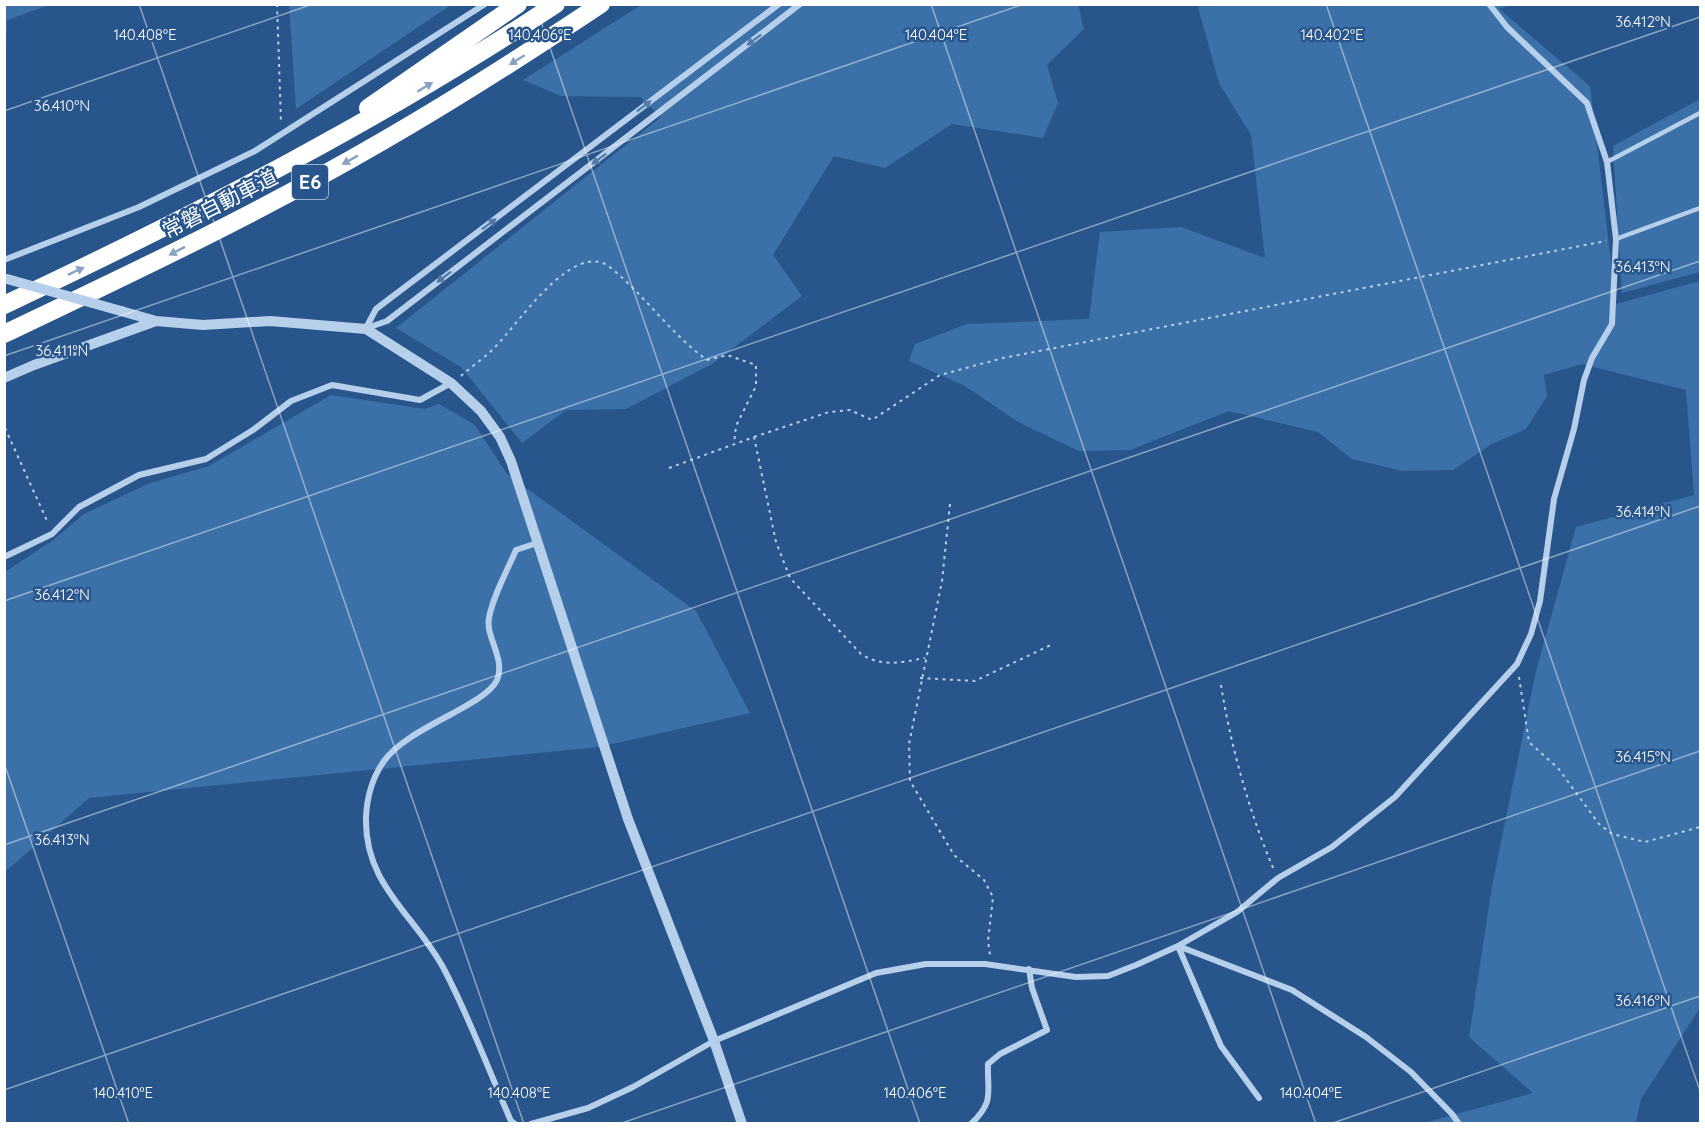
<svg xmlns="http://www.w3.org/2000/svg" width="1705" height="1128" font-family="Quicksand,'Noto Sans JP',sans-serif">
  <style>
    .green { fill: #3c70a8 }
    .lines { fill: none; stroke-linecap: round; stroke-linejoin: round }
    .path { stroke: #b6cfea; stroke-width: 2; stroke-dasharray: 3 4.5; stroke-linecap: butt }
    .service { stroke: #b6cfea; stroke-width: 4.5 }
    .minor { stroke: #b6cfea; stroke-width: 6 }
    .tertiary { stroke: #b6cfea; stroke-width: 10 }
    .motorway { stroke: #fff; stroke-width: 18 }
    .tertiary-bridge { stroke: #b6cfea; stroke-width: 10 }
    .oneway { fill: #537aa8 }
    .oneway2 { fill: #89a2c0 }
    .ticks { fill: none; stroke: #fff; stroke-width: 1.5; stroke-opacity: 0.45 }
    .labels { text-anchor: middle; stroke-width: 5; stroke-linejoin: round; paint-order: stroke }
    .shield { fill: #28568c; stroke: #beccdc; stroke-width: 1.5 }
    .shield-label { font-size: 20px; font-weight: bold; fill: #fff }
    .street-label { font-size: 21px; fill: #fff; stroke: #28568c }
    .ticks-label { font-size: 15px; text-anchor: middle; fill: #fff; stroke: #28568c; stroke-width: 5; stroke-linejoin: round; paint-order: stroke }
  </style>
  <rect width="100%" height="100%" fill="#28568c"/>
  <path class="green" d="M5,4L49,5L7,20L5,79Z
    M289,4H451V5L296,109Z
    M641,5H1078L1084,29L1047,65L1058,103L1043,138L952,124L885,168L834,156L773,255L802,296L712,364L626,409L566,410L522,443L461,367L396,328L661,117L640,97L561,96L523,80Z
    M1203,5H1511L1499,9L1590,86L1616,304L1700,281V1008L1641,1099L1636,1123H1424L1533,1093L1469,1037L1492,886L1536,671L1576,527L1694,495L1686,390L1582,364L1544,375L1547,396L1526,429L1492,444L1453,470L1403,471L1352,459L1318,432L1229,411L1130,450L1079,451L1020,423L965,386L909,361L915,344L967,324L1089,319L1100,232L1181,227L1265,258L1251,135L1219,83L1198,7Z
    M1700,99V272L1622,293L1613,146Z
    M331,395L425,409L439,404L475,425L507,474L696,611L750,713L599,747L89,798L5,872V572L52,541L84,514L150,483L209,466Z"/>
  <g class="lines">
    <path class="path" d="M277,4L281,122
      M461,376C472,366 486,357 496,346C518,324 575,237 611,268C645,296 672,335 707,360L727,355L756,365V386L736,426L734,443
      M5,428L48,523
      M754,437L829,412L850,410L872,420L940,375L1003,358L1606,241
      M669,468L754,437L776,542L790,578L861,654C883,668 902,662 925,658
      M950,504L942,581L909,744L910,781L954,855L984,880L993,897L988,941L990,955
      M1519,677L1529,742L1558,768L1599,824L1612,834L1645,842L1700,827
      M920,678L975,681L1053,644
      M1221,685C1231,747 1249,812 1274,870"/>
    <path class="service" d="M1607,162L1700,113
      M1616,239L1700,208"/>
    <path class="minor" d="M4,260L139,207L255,151L485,4
      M366,328L376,309L779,4
      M367,328L387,321L800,4
      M4,557L52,534L79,507L139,475L206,459L253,430L291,401L332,385L420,400L451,383
      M1178,946L1292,990L1366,1037L1411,1072L1452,1114L1459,1124
      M1178,946L1221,1046L1259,1098
      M515,1124L511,1121C489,1071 470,1019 445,971C416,915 364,886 366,817C367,796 372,778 384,761C408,727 485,706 497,680C506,659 485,636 489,618C493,596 507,571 516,550L537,543
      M531,1124L588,1108L633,1087L714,1041L876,973L926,964H985L1076,977L1108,976L1136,965L1178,946L1237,912L1278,878L1332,847L1395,797L1517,664L1531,634L1540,601L1554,499L1574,429L1584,380L1592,358L1612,324L1616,239L1607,162L1587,103L1507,27L1489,4
      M971,1124C995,1101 987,1093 988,1064L1000,1054L1047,1030L1032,988L1029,969"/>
    <path class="tertiary" d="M121,311L156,321L203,325L270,321L366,329L451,383L481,411L500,437L511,461L628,819L714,1041L742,1124
      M4,378L34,365L156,321"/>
    <path class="motorway" d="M368,108L518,4
      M4,305C195,215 379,121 556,4
      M4,334C132,273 259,213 381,142C456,99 529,52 601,4"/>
    <path class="tertiary-bridge" d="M7,279L121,311"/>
  </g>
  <defs><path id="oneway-solid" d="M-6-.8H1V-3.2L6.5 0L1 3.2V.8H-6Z" transform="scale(1.5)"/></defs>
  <g class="oneway">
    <use href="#oneway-solid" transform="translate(754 40) rotate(143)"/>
    <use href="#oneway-solid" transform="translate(644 106) rotate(-37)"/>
    <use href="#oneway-solid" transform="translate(599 159) rotate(143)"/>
    <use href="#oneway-solid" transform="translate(489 224) rotate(-37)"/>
    <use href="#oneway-solid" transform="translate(444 277) rotate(143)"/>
  </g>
  <g class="oneway2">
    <use href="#oneway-solid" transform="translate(517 60) rotate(148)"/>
    <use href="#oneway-solid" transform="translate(425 87) rotate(-31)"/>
    <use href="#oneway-solid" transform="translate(350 160) rotate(151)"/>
    <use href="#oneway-solid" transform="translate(177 251) rotate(153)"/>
    <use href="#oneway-solid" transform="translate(76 271) rotate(-25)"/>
  </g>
  <path class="ticks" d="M139,4L524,1124M535,4L920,1124M931,4L1316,1124M1326,4L1700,1091M4,111L313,4M4,356L1024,4M4,601L1700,17M4,763L129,1124M4,845L1700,261M4,1090L1700,506M619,1124L1700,751M1330,1124L1700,996"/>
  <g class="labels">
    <rect class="shield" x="292" y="165" width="36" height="34" rx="4.5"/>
    <g class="shield-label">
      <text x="310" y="189">E6</text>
    </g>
    <g class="street-label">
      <text transform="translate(220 204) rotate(-27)" y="7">常磐自動車道</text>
    </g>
  </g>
  <g class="ticks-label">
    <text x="1643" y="27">36.412°N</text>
    <text x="145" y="40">140.408°E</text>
    <text x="540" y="40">140.406°E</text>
    <text x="936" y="40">140.404°E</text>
    <text x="1332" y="40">140.402°E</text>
    <text x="62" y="111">36.410°N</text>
    <text x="1643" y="272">36.413°N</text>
    <text x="62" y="356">36.411°N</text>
    <text x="1643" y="517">36.414°N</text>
    <text x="62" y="600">36.412°N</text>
    <text x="1643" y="762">36.415°N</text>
    <text x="62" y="845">36.413°N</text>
    <text x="1643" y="1006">36.416°N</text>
    <text x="123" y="1098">140.410°E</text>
    <text x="519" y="1098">140.408°E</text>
    <text x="915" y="1098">140.406°E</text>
    <text x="1311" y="1098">140.404°E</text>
  </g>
  <rect width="1705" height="1128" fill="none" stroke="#ffffff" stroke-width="12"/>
</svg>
